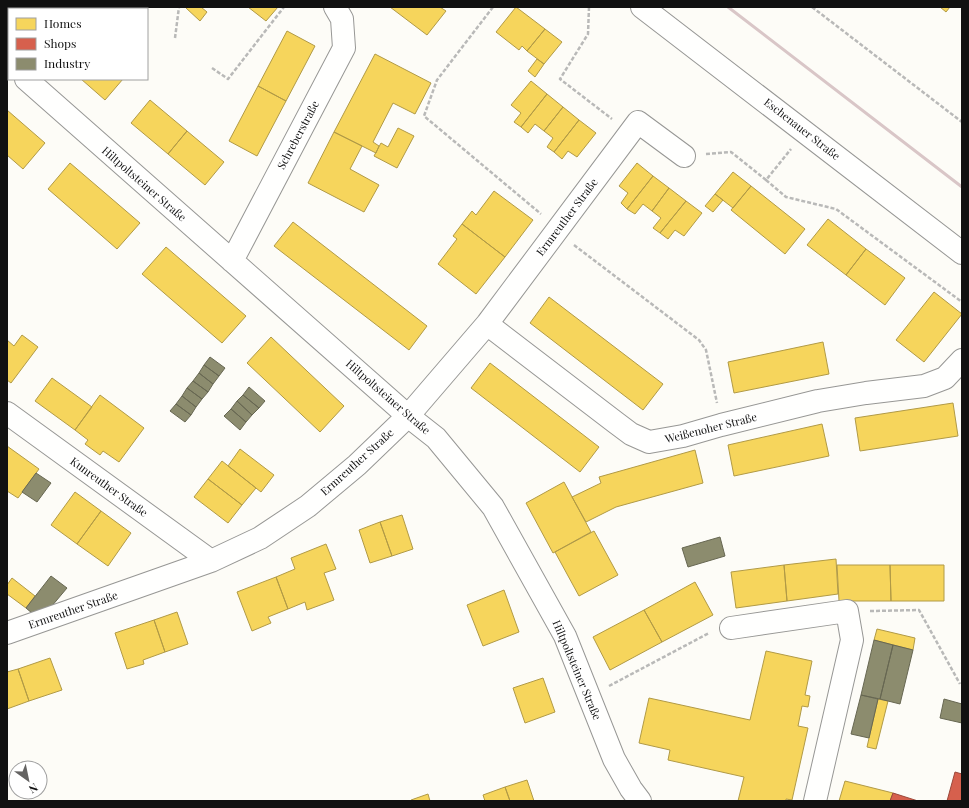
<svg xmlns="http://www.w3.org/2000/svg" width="969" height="808" font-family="'Playfair Display',serif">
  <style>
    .homes { fill: #f6d55c; stroke: #b19a46 }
    .shops { fill: #d6604d; stroke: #9b483b }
    .industry { fill: #8c8c6e; stroke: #676752 }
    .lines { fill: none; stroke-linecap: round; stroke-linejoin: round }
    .minor-casing { stroke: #979795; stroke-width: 24 }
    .path { stroke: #b9b9b8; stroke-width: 2.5; stroke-dasharray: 4 2; stroke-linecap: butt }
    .minor { stroke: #fffffe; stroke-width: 22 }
    .rail { stroke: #d9c6c7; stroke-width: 3 }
    .labels { text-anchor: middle; stroke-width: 4; stroke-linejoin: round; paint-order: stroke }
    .street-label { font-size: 11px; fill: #111; stroke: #fff }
  </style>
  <rect width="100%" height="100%" fill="#fdfcf7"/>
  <path class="homes" d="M187,7H201L207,12L200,21L186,8Z
    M248,7H278L266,21Z
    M390,7H440L446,11L427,35Z
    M516,7L545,29L527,51L522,46L519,50L496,32Z
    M940,7H950L946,12Z
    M545,29L562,42L544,64L527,51Z
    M287,31L315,46L286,101L258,86Z
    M375,54L431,83L415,114L393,103L373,142L379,146L376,153L334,132Z
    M537,59L544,64L535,77L528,71Z
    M81,79H123L105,100Z
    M531,81L547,94L521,127L514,122L521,113L511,105Z
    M258,86L286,101L257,156L229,141Z
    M547,94L563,107L544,131L535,124L528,133L521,127Z
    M150,100L187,131L168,154L131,123Z
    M563,107L579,120L554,152L547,147L553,138L544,131Z
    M7,110L45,143L23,169L7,155Z
    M579,120L596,133L577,157L568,151L562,159L554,152Z
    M398,128L414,136L397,168L374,156L381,143L388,147Z
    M187,131L224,162L205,185L168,154Z
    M334,132L362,146L350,169L379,185L364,212L308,183Z
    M70,163L140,223L117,249L48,189Z
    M637,163L653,176L627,209L621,203L628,193L619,186Z
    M733,172L751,186L733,208L715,194Z
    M653,176L669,188L652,211L643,204L635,214L627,209Z
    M751,186L805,229L785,254L731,210Z
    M669,188L686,201L660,233L653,228L661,218L652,211Z
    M494,191L533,220L505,257L462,224L472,211L476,215Z
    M715,194L723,200L713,212L705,206Z
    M686,201L702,213L684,236L675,230L668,239L660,233Z
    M828,219L866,249L846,275L807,245Z
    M293,222L427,326L409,350L274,246Z
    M462,224L505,257L476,294L438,264L457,239L453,236Z
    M166,247L246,316L222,343L142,274Z
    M866,249L905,278L885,305L846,275Z
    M934,292L962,314L924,362L896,340Z
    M549,297L663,384L643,410L530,323Z
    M22,335L38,347L11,383L7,380V340L14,346Z
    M271,337L344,406L320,432L247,363Z
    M823,342L829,374L734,393L728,362Z
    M490,363L599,447L580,472L471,388Z
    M52,378L92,407L75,430L35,401Z
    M100,395L144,428L119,462L103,451L100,455L85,444L88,440L75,430Z
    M953,403L958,436L860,451L855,418Z
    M822,424L829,456L734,476L728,445Z
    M7,446L39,469L18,498L7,491Z
    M240,449L274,475L261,492L228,466Z
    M695,450L703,483L616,507L586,522L572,497L601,483L599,477Z
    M222,461L256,488L242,505L208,479Z
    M208,479L242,505L228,523L194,497Z
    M564,482L591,532L553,553L526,503Z
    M75,492L101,511L77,544L51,525Z
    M101,511L131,533L108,566L77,544Z
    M402,515L413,549L392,556L380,522Z
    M380,522L392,556L370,563L359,530Z
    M594,531L618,575L579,596L555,552Z
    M326,544L336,569L324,573L334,600L307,610L305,602L288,609L276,577L295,569L291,558Z
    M836,559L838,594L787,601L784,565Z
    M784,565L787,601L736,608L731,572Z
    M837,565H890L891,601H839Z
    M890,565H944V601H891Z
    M276,577L288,609L268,617L271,623L252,631L237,592Z
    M12,578L35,596L26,608L7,594V585Z
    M695,582L713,615L662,642L644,610Z
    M504,590L519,632L483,646L467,605Z
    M644,610L662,642L610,670L593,637Z
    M177,612L188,644L165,652L154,620Z
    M154,620L165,652L143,660L144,664L127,669L115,633Z
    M877,629L915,638L913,650L874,640Z
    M766,651L812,661L805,695L810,696L808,707L802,706L798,726L808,728L792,800L786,799V801H738L744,777L668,760L670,750L639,743L649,698L750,720Z
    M50,658L62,690L29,701L18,669Z
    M18,669L29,701L7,709V672Z
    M543,678L555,712L525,723L513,688Z
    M878,699L888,701L876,749L867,747Z
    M527,780L534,801H510L505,787Z
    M845,781L893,793L890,801H839Z
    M505,787L510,801H485L483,795Z
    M428,794L430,801H411V800Z"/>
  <path class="shops" d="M955,772L962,774V801H947Z
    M893,793L918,801H890Z"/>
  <path class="industry" d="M210,357L225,368L219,376L204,365Z
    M204,365L219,376L213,384L199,373Z
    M199,373L213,384L208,392L193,381Z
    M193,381L208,392L202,399L187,388Z
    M249,387L265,401L259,408L243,395Z
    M187,388L202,399L196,407L182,396Z
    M243,395L259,408L252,415L237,401Z
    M182,396L196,407L191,415L176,404Z
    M237,401L252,415L246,422L231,409Z
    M176,404L191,415L185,422L170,411Z
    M231,409L246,422L240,430L224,416Z
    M36,473L51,483L37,502L22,492Z
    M720,537L725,556L688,567L682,548Z
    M51,576L67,588L51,607L33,614L26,608Z
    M874,640L893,645L880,699L861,695Z
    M893,645L913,650L900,704L880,699Z
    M861,695L878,699L869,738L851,734Z
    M944,699L962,704V723L940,718Z"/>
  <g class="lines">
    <defs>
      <path id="minor" d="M642,7L962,253
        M7,62L9,64
        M26,79L408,416L436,438L493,507L565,636L614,759L631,789L640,801
        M232,261L344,48L342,19L335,7
        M487,324L615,422L631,434L649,442L683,436L721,425L818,401L866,393L924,386L945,378L962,360
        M7,413L211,561
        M731,628L847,611L852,640L815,801
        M7,633L211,561L260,538L308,506L357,465L408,416L487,324L638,122L684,156"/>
    </defs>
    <use href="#minor" class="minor-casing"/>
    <path class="path" d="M493,7L437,80L424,116L541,214
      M589,7L588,34L560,79L612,119
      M812,7L962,122
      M175,38L179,7
      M212,68L228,79L284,7
      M706,154L731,152L766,180L791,149
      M766,180L786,197L836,209L962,302
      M574,245L699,340L706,350L717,403
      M870,611L919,610L960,684
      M609,686L709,633"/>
    <use href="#minor" class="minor"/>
    <path class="rail" d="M728,7L962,187"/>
  </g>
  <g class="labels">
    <g class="street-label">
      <text transform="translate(802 129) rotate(38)" y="4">Eschenauer Straße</text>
      <text transform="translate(298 135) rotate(-62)" y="4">Schreberstraße</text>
      <text transform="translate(144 184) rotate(41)" y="4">Hiltpoltsteiner Straße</text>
      <text transform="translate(567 217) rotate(-53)" y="4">Ermreuther Straße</text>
      <text transform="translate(388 397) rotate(41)" y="4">Hiltpoltsteiner Straße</text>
      <text transform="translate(711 428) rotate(-14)" y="4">Weißenoher Straße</text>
      <text transform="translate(357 462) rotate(-42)" y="4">Ermreuther Straße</text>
      <text transform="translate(109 487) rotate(36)" y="4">Kunreuther Straße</text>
      <text transform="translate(73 610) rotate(-19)" y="4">Ermreuther Straße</text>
      <text transform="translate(577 670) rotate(67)" y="4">Hiltpoltsteiner Straße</text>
    </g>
  </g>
  <rect width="969" height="808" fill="none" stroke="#111111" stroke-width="16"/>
  <rect x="8" y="8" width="140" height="72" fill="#ffffff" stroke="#a0a0a0"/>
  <rect x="16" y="18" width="20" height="12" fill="#f6d55c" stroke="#a0a0a0"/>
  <text x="44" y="28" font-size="12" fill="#111111">Homes</text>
  <rect x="16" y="38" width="20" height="12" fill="#d6604d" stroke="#a0a0a0"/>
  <text x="44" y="48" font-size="12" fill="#111111">Shops</text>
  <rect x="16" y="58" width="20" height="12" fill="#8c8c6e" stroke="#a0a0a0"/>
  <text x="44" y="68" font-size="12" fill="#111111">Industry</text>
  <g transform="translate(28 780) rotate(147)"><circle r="19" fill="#ffffff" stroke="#a0a0a0"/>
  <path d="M0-3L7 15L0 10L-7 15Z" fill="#646362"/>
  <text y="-6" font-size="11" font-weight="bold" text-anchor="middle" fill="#111111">N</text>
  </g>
</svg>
